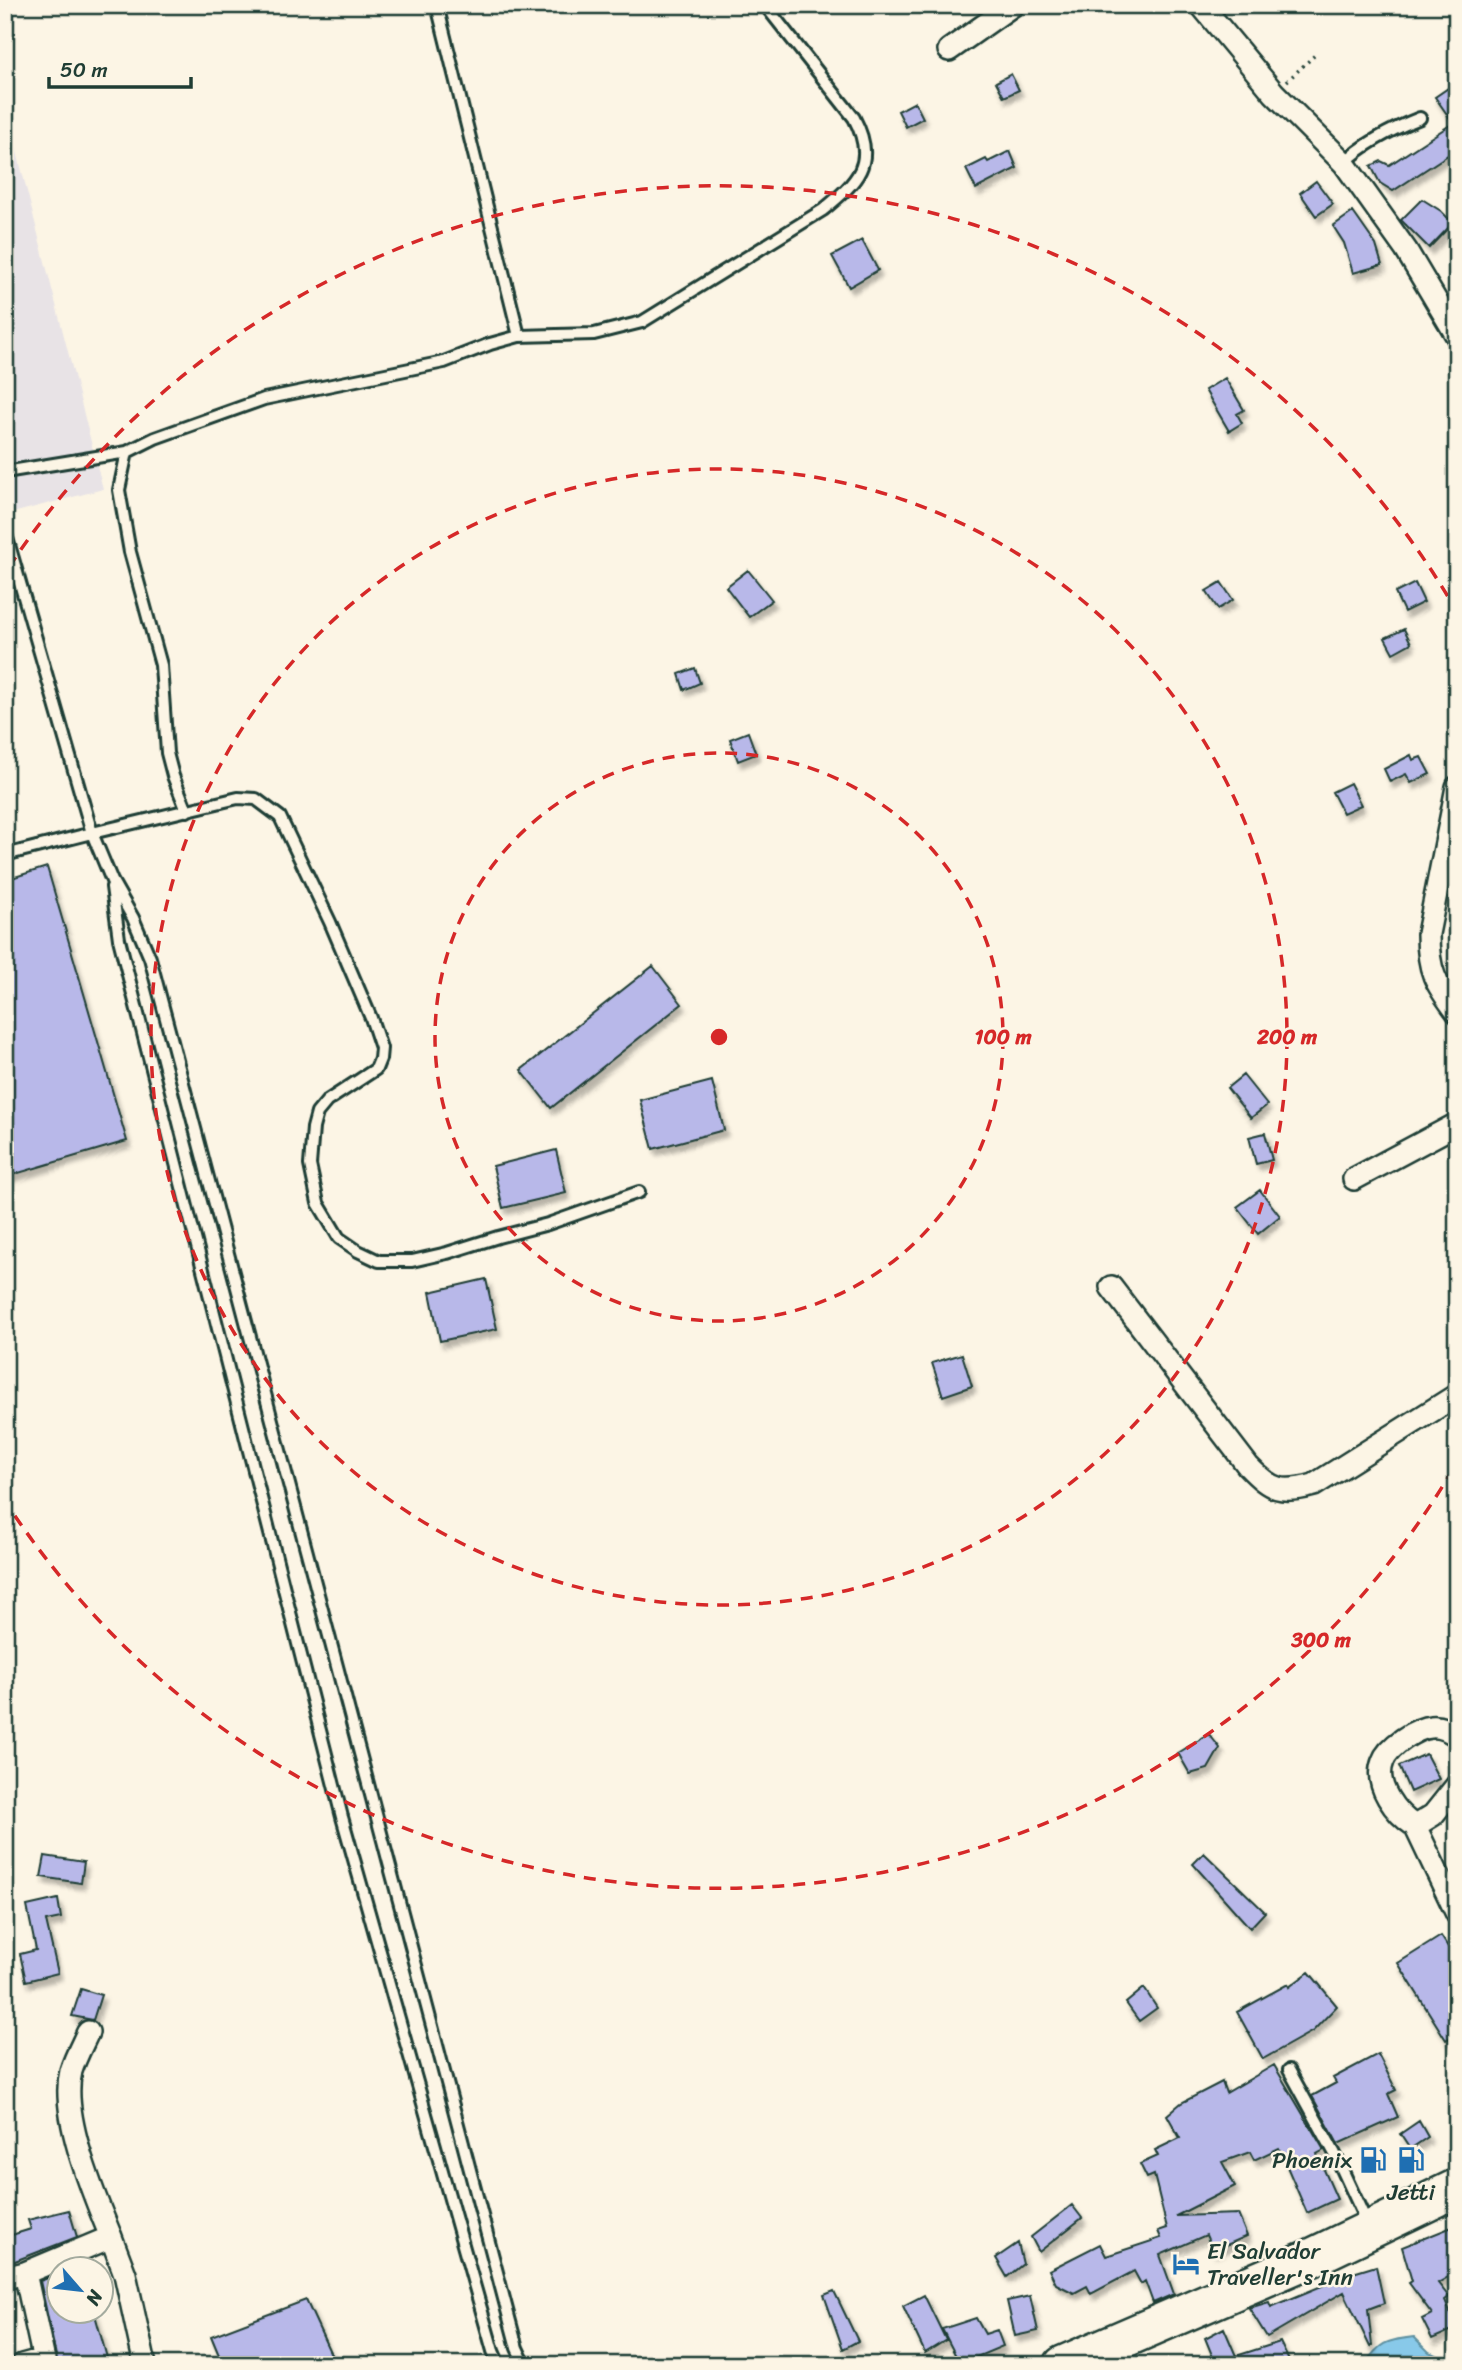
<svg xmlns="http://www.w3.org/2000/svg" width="1462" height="2370" font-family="Sriracha,sans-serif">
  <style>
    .built { fill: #e8e3e6 }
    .water { fill: #88c9e9; stroke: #5e91a1; stroke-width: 2 }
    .building { fill: #b8b8e9; stroke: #1f3d34; stroke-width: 2; filter: url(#shadow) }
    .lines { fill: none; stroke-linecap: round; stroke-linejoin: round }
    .service-casing { stroke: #1f3d34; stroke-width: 16 }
    .minor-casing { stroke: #1f3d34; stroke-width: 26 }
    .trunk-casing { stroke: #1f3d34; stroke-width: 42 }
    .path { stroke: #1f3d34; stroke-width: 3.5; stroke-dasharray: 2 5; stroke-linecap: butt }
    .service { stroke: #fcf5e5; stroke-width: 10 }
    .minor { stroke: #fcf5e5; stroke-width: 21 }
    .trunk { stroke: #fcf5e5; stroke-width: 37 }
    .ring { fill: none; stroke: #d62828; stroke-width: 3.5; stroke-dasharray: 12 9 }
    .labels { text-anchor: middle; stroke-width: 5; stroke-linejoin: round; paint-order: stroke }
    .poi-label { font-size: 23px; fill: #1f3d34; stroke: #fcf5e5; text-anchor: end }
    .centre { fill: #d62828; stroke: #fcf5e5; stroke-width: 3.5 }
    .ring-label { font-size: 21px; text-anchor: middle; font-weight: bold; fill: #d62828; stroke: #fcf5e5; stroke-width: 5; stroke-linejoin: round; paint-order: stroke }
  </style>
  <defs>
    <filter id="shadow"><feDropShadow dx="3.5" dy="6" stdDeviation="2" flood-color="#0004"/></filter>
  </defs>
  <rect width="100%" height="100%" fill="#fcf5e5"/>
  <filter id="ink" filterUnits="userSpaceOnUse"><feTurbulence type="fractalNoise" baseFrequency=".0143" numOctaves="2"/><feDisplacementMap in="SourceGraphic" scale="14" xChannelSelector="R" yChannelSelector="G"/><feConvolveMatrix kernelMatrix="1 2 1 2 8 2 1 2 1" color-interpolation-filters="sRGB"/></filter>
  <g filter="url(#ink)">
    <path class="built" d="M5,105L103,489L5,515Z"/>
    <path class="water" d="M1414,2337L1429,2352L1457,2365H1364C1381,2341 1385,2341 1414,2337Z"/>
    <path class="building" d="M1011,74L1019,90L1004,97L996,82Z
      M1457,82V149L1393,191L1380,183L1371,166L1381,161L1389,165L1453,123L1435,97Z
      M915,102L923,118L906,127L898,111Z
      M1010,151L1017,168L976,189L966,169L986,159L988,162Z
      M1316,181L1333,204L1316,216L1300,193Z
      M1422,199L1441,211L1453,223L1429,248L1401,220Z
      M1353,212L1376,245L1382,265L1353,273L1344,243L1333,226Z
      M862,240L878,270L849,287L832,256Z
      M1225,378L1244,410L1237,414L1242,423L1229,431L1205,390Z
      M748,570L772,600L749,617L726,587Z
      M1221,582L1233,600L1218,609L1206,591Z
      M1415,583L1424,602L1404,612L1395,593Z
      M1404,629L1411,643L1393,653L1385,638Z
      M695,668L700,683L684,690L679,674Z
      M748,732L756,754L738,761L730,739Z
      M1411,755L1413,760L1421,757L1430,774L1411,783L1406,774L1390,782L1384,769Z
      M1350,783L1361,805L1343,813L1332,792Z
      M47,867L127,1141L5,1177V880Z
      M653,966L682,1004L551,1108L521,1070Z
      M1243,1075L1267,1105L1251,1118L1227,1088Z
      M712,1081L724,1130L653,1149L640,1100Z
      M1265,1133L1272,1160L1256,1164L1249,1137Z
      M556,1150L566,1193L503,1208L493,1166Z
      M1260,1190L1280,1216L1258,1234L1237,1207Z
      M486,1279L497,1329L440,1341L430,1292Z
      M962,1354L972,1386L943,1396L932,1363Z
      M1209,1734L1220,1748L1208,1769L1190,1774L1178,1753Z
      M1426,1754L1439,1779L1410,1792L1399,1766Z
      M1204,1853L1265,1912L1250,1928L1193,1864Z
      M45,1856L84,1862L81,1883L41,1877Z
      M58,1899L61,1918L46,1921L58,1973L26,1981L20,1954L36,1950L27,1906Z
      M1441,1936L1457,1961V2034L1446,2040L1398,1963Z
      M1309,1972L1337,2006L1313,2031L1263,2059L1237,2012L1288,1984L1289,1987Z
      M1144,1988L1157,2008L1139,2021L1126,2003Z
      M81,1989L101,1995L93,2020L72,2016Z
      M1378,2054L1396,2090L1388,2094L1398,2117L1338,2144L1312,2096L1336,2083L1333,2078Z
      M1274,2065L1324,2150L1317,2154L1337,2199L1307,2213L1279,2148L1254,2160L1250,2152L1222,2162L1235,2186L1176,2216L1238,2214L1247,2236L1213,2251L1206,2235L1160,2255L1174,2294L1153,2303L1145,2281L1141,2284L1134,2271L1091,2294L1087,2286L1074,2293L1056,2284L1049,2270L1100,2244L1106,2256L1161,2238L1158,2231L1167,2228L1154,2175L1147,2178L1140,2164L1158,2156L1155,2150L1180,2138L1167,2115L1181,2103L1222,2082L1226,2093Z
      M1419,2121L1428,2137L1410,2149L1400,2134Z
      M1072,2205L1082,2218L1039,2252L1031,2237Z
      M69,2210L77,2237L7,2264L5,2237L31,2229L28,2220Z
      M1457,2225V2272L1438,2283L1449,2297L1445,2300L1457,2328L1432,2339L1422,2319L1432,2314L1409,2283L1412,2281L1402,2247Z
      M1018,2243L1023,2264L1007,2277L996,2258Z
      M1376,2266L1384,2303L1368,2309L1372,2346L1370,2347L1344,2292L1267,2337L1249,2308L1269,2302L1271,2307L1329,2283L1328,2281L1342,2274L1343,2276Z
      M48,2278L56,2311H94L109,2365H88L87,2358L58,2365L40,2281Z
      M834,2291L858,2341L843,2349L824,2295Z
      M924,2295L946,2340L925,2353L903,2306Z
      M1030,2296L1038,2331L1015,2336L1007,2301Z
      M306,2300L336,2365H223L211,2336Z
      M976,2318L985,2334L997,2330L1003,2346L960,2364L942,2329Z
      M1224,2328L1236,2356L1280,2342L1291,2365H1216L1205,2338Z"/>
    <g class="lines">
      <defs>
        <path id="service" d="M437,5L519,336
          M1344,163C1366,142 1392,129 1420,118
          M5,472L127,452
          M5,531L92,833L238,798L256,799L280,817L330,922L371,1018L381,1048L380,1059L376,1069L327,1101L317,1113L313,1128L310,1165L318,1203L339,1238L358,1251L379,1261H412L447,1253L498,1237L548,1224L639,1192
          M187,811L173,776L167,753L161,665L130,552L119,490L127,452L155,438L264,399L444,362L490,344L519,336L594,334L642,322L823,210C857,182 878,163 854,118L765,5
          M5,855L92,833L112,881L133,918L150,958L517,2348L525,2365
          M112,887L119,939L342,1817L493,2351L499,2365
          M1289,2070L1335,2154L1367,2223"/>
        <path id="minor" d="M1201,5L1274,93L1344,163L1406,250L1457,336
          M949,50L1013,5
          M1457,787L1428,934C1428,971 1435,983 1457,1012
          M1354,1179L1457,1124
          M1111,1287L1248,1466C1271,1490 1281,1494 1314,1485L1457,1395
          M1457,1736C1450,1731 1440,1726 1431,1727C1416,1728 1388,1747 1383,1761C1373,1785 1396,1814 1415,1826L1457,1914
          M1415,1826L1433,1815L1457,1785
          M88,2032C82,2045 75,2058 71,2071C60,2116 94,2195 111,2237
          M25,2273L111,2237L125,2274L145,2365
          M5,2278L25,2273L45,2365
          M22,2365L44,2359"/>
        <path id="trunk" d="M1063,2365L1311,2258L1457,2188"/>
      </defs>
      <use href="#service" class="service-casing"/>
      <use href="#minor" class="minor-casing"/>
      <use href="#trunk" class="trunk-casing"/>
      <path class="path" d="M1287,81L1316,54"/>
      <use href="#service" class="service"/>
      <use href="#minor" class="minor"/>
      <use href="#trunk" class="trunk"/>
    </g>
  </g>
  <g class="ring">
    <circle cx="719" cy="1037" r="284"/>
    <circle cx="719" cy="1037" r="568"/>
    <path d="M1453 1469A852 852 0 0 1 9 1507M9 567A852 852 0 0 1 1453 605"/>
  </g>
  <defs>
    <symbol id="fuel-bare" viewBox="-9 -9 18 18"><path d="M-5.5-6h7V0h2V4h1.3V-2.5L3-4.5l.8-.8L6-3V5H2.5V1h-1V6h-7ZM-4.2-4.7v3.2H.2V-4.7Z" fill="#1f6fb2" stroke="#fcf5e5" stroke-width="2.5" paint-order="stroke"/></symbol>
    <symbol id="hotel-bare" viewBox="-9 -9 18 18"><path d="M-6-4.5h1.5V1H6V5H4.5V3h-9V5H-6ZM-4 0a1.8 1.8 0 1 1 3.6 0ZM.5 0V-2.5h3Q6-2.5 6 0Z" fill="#1f6fb2" stroke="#fcf5e5" stroke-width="2.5" paint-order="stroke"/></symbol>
  </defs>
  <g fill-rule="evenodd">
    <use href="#fuel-bare" x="1354" y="2141" width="38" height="38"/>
    <use href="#fuel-bare" x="1392" y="2141" width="38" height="38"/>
    <use href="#hotel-bare" x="1167" y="2245" width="38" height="38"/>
  </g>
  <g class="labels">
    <g class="poi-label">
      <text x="1352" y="2168">Phoenix</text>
      <text x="1411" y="2200" text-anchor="middle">Jetti</text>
      <text x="1207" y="2259" text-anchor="start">El Salvador<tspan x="1207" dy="26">Traveller's Inn</tspan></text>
    </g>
  </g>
  <circle cx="719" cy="1037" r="10" class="centre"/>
  <g class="ring-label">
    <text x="1003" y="1044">100 m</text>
    <text x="1287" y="1044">200 m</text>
    <text x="1321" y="1647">300 m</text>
  </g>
  <rect width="1462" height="2370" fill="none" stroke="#fcf5e5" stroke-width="28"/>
  <rect x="14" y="14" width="1434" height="2342" fill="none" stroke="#1f3d34" stroke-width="2.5" filter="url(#ink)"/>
  <g transform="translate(80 2290) rotate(118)"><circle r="33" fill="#fcf5e5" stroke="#a4ab9e" stroke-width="2"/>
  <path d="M0-5L12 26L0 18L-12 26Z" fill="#1f6fb2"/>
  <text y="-10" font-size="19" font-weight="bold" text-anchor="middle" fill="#1f3d34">N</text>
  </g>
  <path d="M49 77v10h142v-10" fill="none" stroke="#1f3d34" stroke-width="3.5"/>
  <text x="60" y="77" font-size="21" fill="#1f3d34" stroke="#fcf5e5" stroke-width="5" paint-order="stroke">50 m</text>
</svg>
